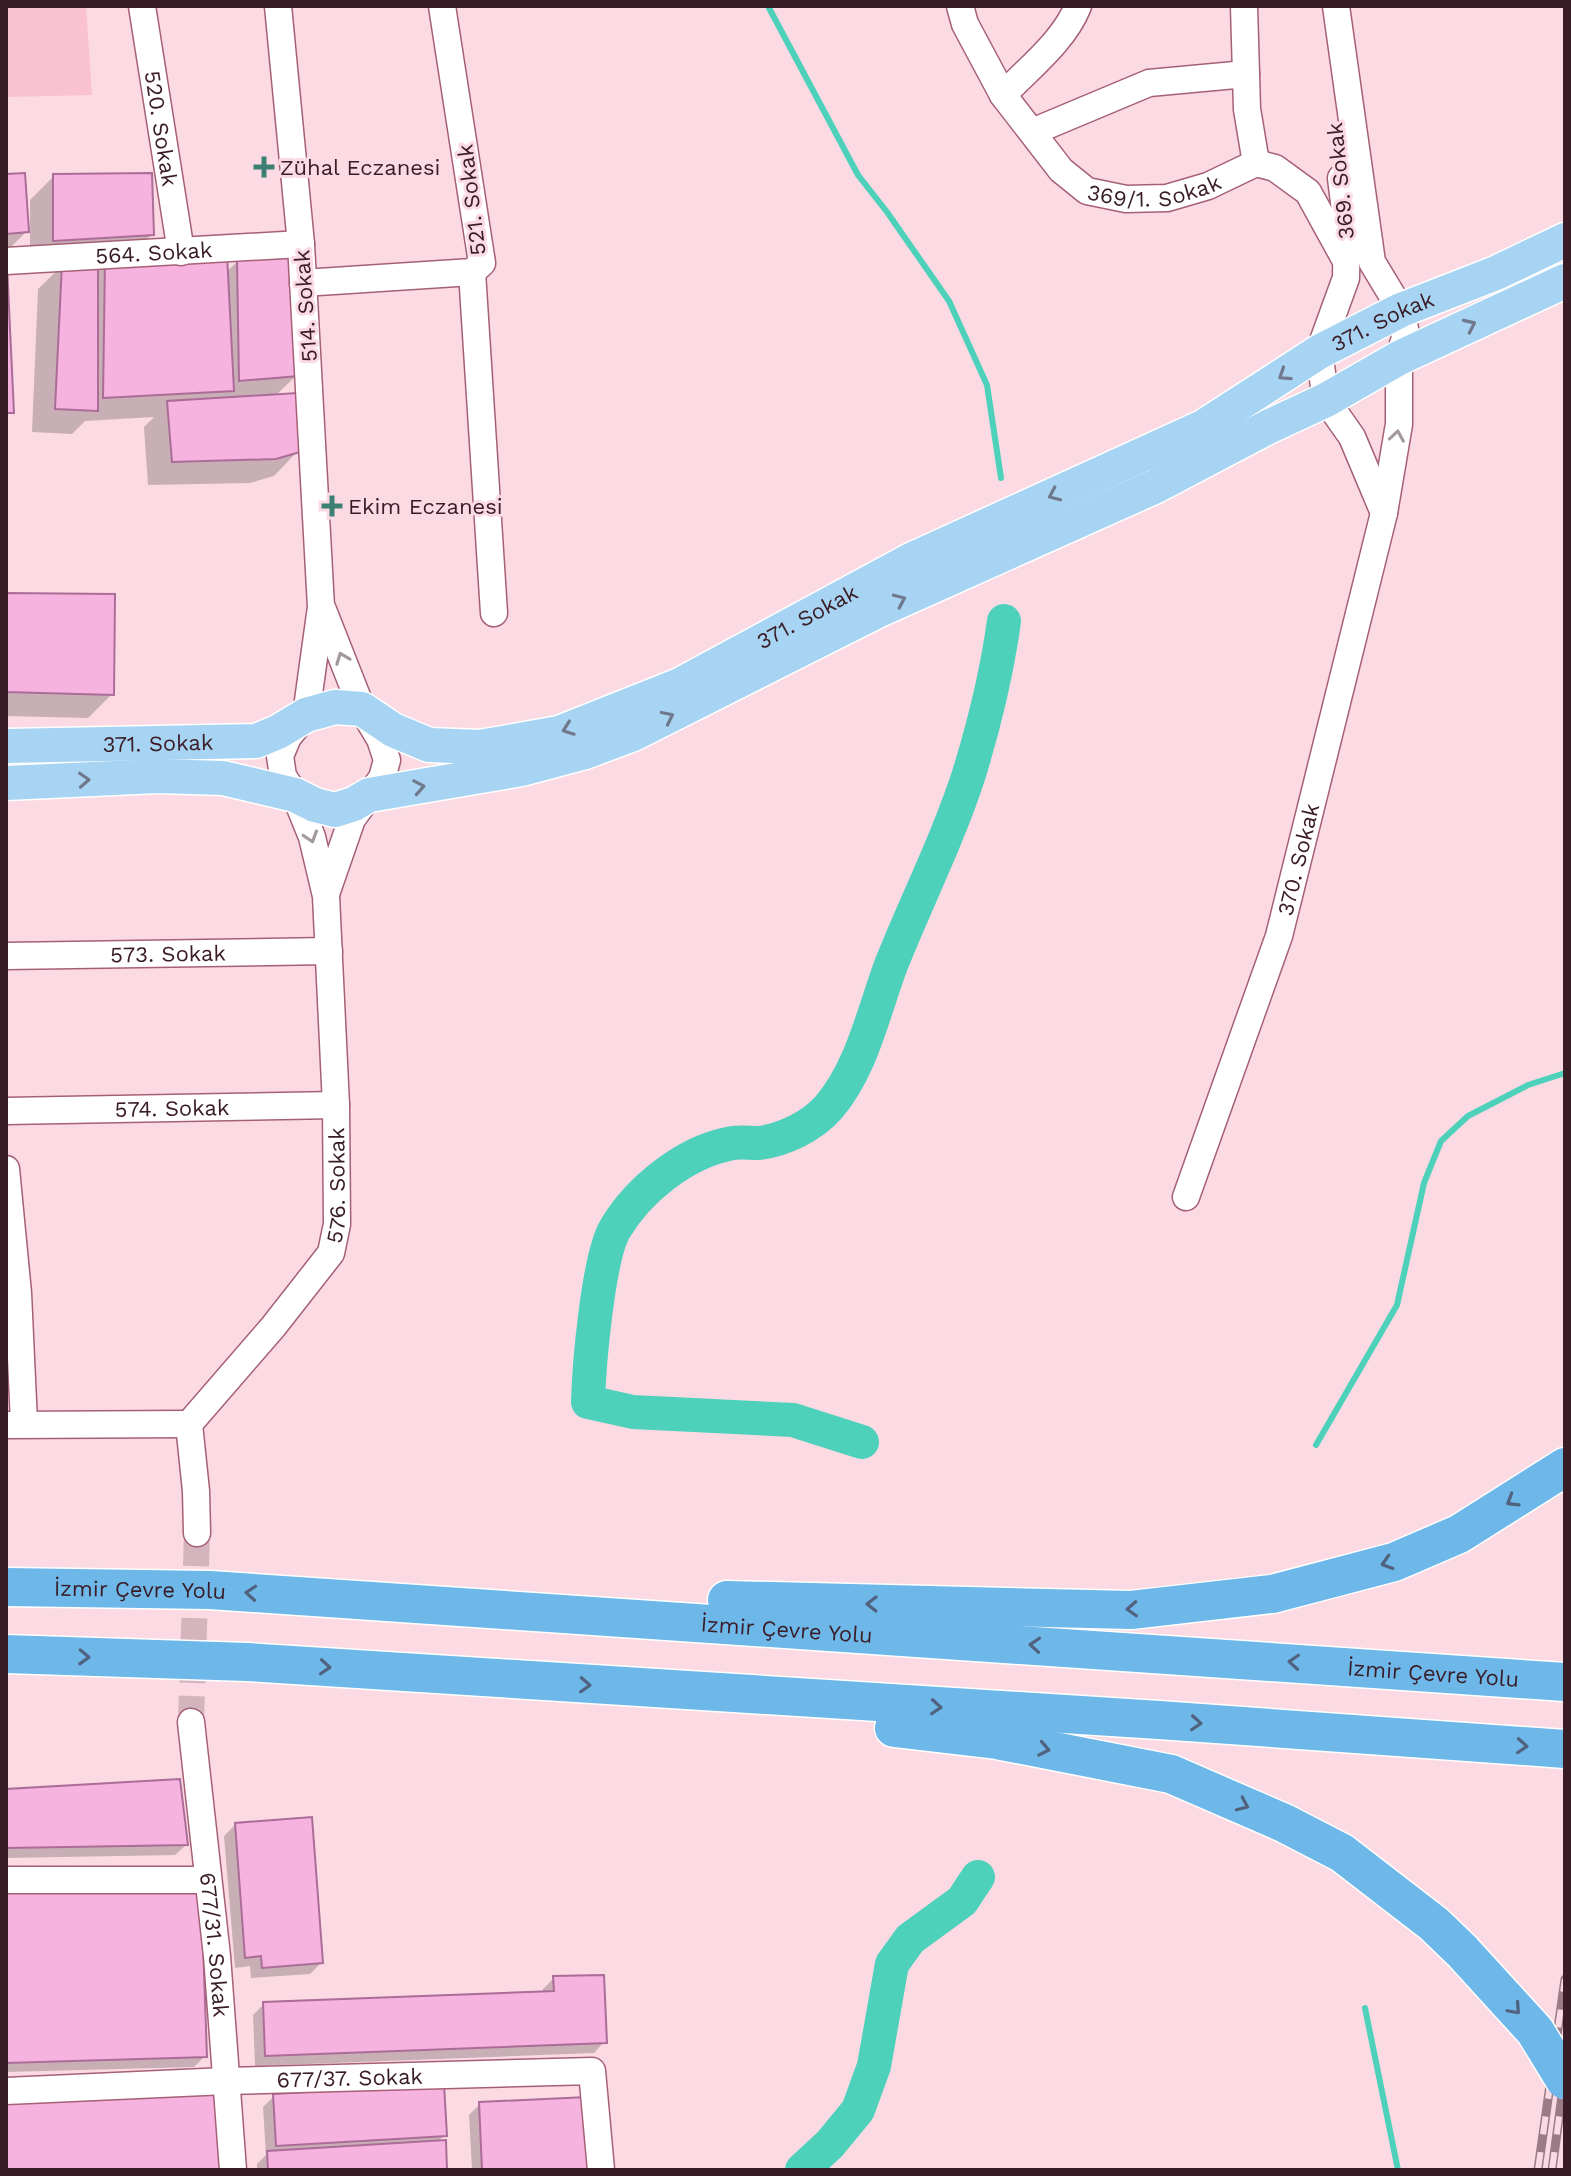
<svg xmlns="http://www.w3.org/2000/svg" width="1571" height="2176" font-family="'Work Sans',sans-serif">
  <style>
    .park { fill: #f9c1d1 }
    .shadow { fill: #0003; fill-rule: evenodd }
    .lines { fill: none; stroke-linecap: round; stroke-linejoin: round }
    .stream { stroke: #4dd1bb; stroke-width: 6 }
    .river { stroke: #4dd1bb; stroke-width: 34 }
    .building { fill: #f6b3df; stroke: #ab6d97; stroke-width: 2 }
    .minor-tunnel { stroke: #d4b4bd; stroke-width: 26; stroke-dasharray: 26 13; stroke-linecap: butt }
    .minor-casing { stroke: #a66076; stroke-width: 29 }
    .major-casing { stroke: #fff; stroke-width: 37 }
    .highway-casing { stroke: #fff; stroke-width: 41 }
    .minor { stroke: #fff; stroke-width: 26 }
    .major { stroke: #a7d4f2; stroke-width: 34 }
    .highway { stroke: #6db7e9; stroke-width: 38 }
    .rail-casing { stroke: #9b7c86; stroke-width: 9 }
    .rail { stroke: #fbdae3; stroke-width: 6; stroke-dasharray: 18; stroke-linecap: butt }
    .highway-bridge-casing { stroke: #fff; stroke-width: 41; stroke-linecap: butt }
    .highway-bridge { stroke: #6db7e9; stroke-width: 38 }
    .oneway { stroke: #70788c }
    .oneway2 { stroke: #a6999d }
    .oneway3 { stroke: #50627e }
    .poi-dot { fill: #3c8073; stroke: #fbdae3; stroke-width: 3 }
    .labels { text-anchor: middle; stroke-width: 6; stroke-linejoin: round; paint-order: stroke }
    .street-label { font-size: 22px; fill: #391c26; stroke: #fbdae3 }
    .poi-label { font-size: 22px; fill: #391c26; stroke: #fbdae3; text-anchor: start }
  </style>
  <rect width="100%" height="100%" fill="#fbdae3"/>
  <path class="park" d="M6,6H86L92,95L6,97Z"/>
  <path class="shadow" d="M6,176L27,227H30V200L54,176L152,234L124,262L225,273L238,261L297,375L275,396L298,451L274,476L250,483L148,485L144,427L154,417L85,421L72,434L32,432L38,289L66,262L30,264V228L6,252ZM110,259L96,273V260Z
    M6,595L112,694L88,718L6,716Z
    M6,1791L186,1845L175,1855L6,1858Z
    M235,1825L321,1963L310,1974L251,1978L250,1966L235,1968L224,1836Z
    M6,1895L205,2056L194,2067L6,2072Z
    M554,1978L604,2042L594,2053L255,2066L253,2015L264,2004L543,1994V1989Z
    M274,2096L444,2135L437,2143L445,2170H257V2164L266,2155L263,2107Z
    M480,2104L588,2170H472L469,2115Z"/>
  <g class="lines">
    <path class="stream" d="M768,6L858,175L887,212L949,301L987,385L1001,478
      M1316,1445L1397,1305L1424,1183L1441,1141L1468,1116L1528,1085L1565,1073
      M1365,2008L1398,2170"/>
    <path class="river" d="M862,1442L793,1420L633,1412L588,1402C589,1366 598,1258 615,1229C638,1190 684,1153 728,1144C738,1141 748,1143 759,1143C783,1140 811,1127 828,1108C862,1069 873,1013 891,965C916,902 948,839 969,774C984,725 997,673 1004,621
      M802,2170L830,2144L858,2110L874,2066L892,1964L910,1939L962,1901L978,1877"/>
  </g>
  <path class="building" d="M25,173L29,232L6,234V174Z
    M152,173L154,235L53,241V174Z
    M227,254L234,391L103,398L105,261Z
    M293,257L299,376L239,381L237,259Z
    M98,261V411L55,409L62,263Z
    M6,265H7L14,413H6Z
    M297,393L300,452L276,459L172,462L167,401Z
    M6,593L115,594L114,695L6,692Z
    M180,1779L188,1845L6,1848V1789Z
    M312,1817L323,1963L262,1968L261,1956L245,1958L235,1823Z
    M201,1887L207,2057L6,2063V1893Z
    M604,1975L607,2043L265,2056L263,2002L554,1991L553,1976Z
    M444,2084L447,2136L276,2146L273,2094Z
    M217,2092L221,2170H6V2101Z
    M587,2097L590,2170H482L479,2102Z
    M446,2140L447,2170H268L267,2151Z"/>
  <g class="lines">
    <path class="minor-tunnel" d="M191,1722L197,1533"/>
    <defs>
      <g id="minor">
        <path id="s1" d="M142,6L181,252"/>
        <path id="s2" d="M960,6L965,24L1003,95L1061,170L1087,191L1126,199L1167,198L1208,186L1256,163L1275,168L1308,192L1346,261"/>
        <path d="M1244,6L1247,109L1256,163"/>
        <path d="M1003,95C1029,68 1064,41 1078,6"/>
        <path d="M1032,132L1149,83L1246,74"/>
        <path d="M1341,178L1347,227L1346,278L1319,352L1326,400L1352,437L1384,513"/>
        <path id="s3" d="M6,261L301,244"/>
        <path d="M472,272L494,613"/>
        <path d="M303,283L472,272L482,263L442,6"/>
        <path d="M323,610L362,709L380,739L387,760L382,778L352,819L326,894"/>
        <path id="s4" d="M6,956L329,951"/>
        <path id="s5" d="M6,1111L336,1105"/>
        <path d="M6,1169L18,1293L24,1423"/>
        <path id="s6" d="M1186,1197L1279,936L1384,513L1399,424V358L1406,334L1401,310L1372,262L1336,6"/>
        <path d="M8,1425L189,1424"/>
        <path id="s7" d="M197,1533L196,1491L189,1424L273,1327L331,1253L337,1224L336,1105L326,896L312,837L295,795L283,776L280,756L288,737L306,715L321,607L301,244L278,6"/>
        <path id="s8" d="M191,1722L217,1956L233,2170"/>
        <path d="M6,1880H207"/>
        <path id="s9" d="M6,2091L226,2081L592,2071L601,2170"/>
      </g>
      <g id="major">
        <path id="s10" d="M6,746L256,741L278,732L306,715L335,707L362,709L393,730L429,745L480,747L559,733L680,685L911,560L1203,427L1319,352L1401,310L1496,273L1565,240"/>
        <path d="M6,783L158,776L223,778L295,795L315,805L335,810L354,804L369,795L521,769L585,752L633,734L877,611L1156,486L1268,427L1326,400L1399,358L1565,281"/>
      </g>
      <g id="highway">
        <path id="s11" d="M6,1587L210,1590L1565,1682"/>
        <path d="M727,1600L1131,1610L1272,1594L1394,1562L1459,1534L1565,1467"/>
        <path d="M6,1654L247,1662L1159,1720L1565,1749"/>
        <path d="M894,1728L997,1740L1171,1774L1284,1823L1342,1853L1434,1924L1462,1951"/>
      </g>
    </defs>
    <use href="#minor" class="minor-casing"/>
    <use href="#major" class="major-casing"/>
    <use href="#highway" class="highway-casing"/>
    <use href="#minor" class="minor"/>
    <use href="#major" class="major"/>
    <use href="#highway" class="highway"/>
    <defs>
      <path id="rail" d="M1538,2170L1565,1979
        M1552,2170L1565,2073"/>
    </defs>
    <use href="#rail" class="rail-casing"/>
    <use href="#rail" class="rail"/>
    <defs>
      <path id="highway-bridge" d="M1462,1951L1535,2031L1565,2080"/>
    </defs>
    <use href="#highway-bridge" class="highway-bridge-casing"/>
    <use href="#highway-bridge" class="highway-bridge"/>
  </g>
  <defs><path id="oneway-chevron" d="M-2-3.5L2.5 0L-2 3.5" fill="none" stroke-width="1.6" stroke-linecap="round" stroke-linejoin="round" transform="scale(2)"/></defs>
  <g class="oneway">
    <use href="#oneway-chevron" transform="translate(1470 325) rotate(-25)"/>
    <use href="#oneway-chevron" transform="translate(1284 375) rotate(147)"/>
    <use href="#oneway-chevron" transform="translate(1054 495) rotate(156)"/>
    <use href="#oneway-chevron" transform="translate(900 600) rotate(-24)"/>
    <use href="#oneway-chevron" transform="translate(668 717) rotate(-26)"/>
    <use href="#oneway-chevron" transform="translate(568 729) rotate(160)"/>
    <use href="#oneway-chevron" transform="translate(84 780) rotate(-3)"/>
    <use href="#oneway-chevron" transform="translate(419 787) rotate(-10)"/>
  </g>
  <g class="oneway2">
    <use href="#oneway-chevron" transform="translate(1397 436) rotate(-81)"/>
    <use href="#oneway-chevron" transform="translate(342 658) rotate(-111)"/>
    <use href="#oneway-chevron" transform="translate(311 837) rotate(72)"/>
  </g>
  <g class="oneway3">
    <use href="#oneway-chevron" transform="translate(1512 1501) rotate(148)"/>
    <use href="#oneway-chevron" transform="translate(1387 1563) rotate(163)"/>
    <use href="#oneway-chevron" transform="translate(251 1593) rotate(-176)"/>
    <use href="#oneway-chevron" transform="translate(872 1604) rotate(-179)"/>
    <use href="#oneway-chevron" transform="translate(1132 1609) rotate(177)"/>
    <use href="#oneway-chevron" transform="translate(1035 1645) rotate(-176)"/>
    <use href="#oneway-chevron" transform="translate(84 1657) rotate(2)"/>
    <use href="#oneway-chevron" transform="translate(1294 1662) rotate(-176)"/>
    <use href="#oneway-chevron" transform="translate(325 1667) rotate(4)"/>
    <use href="#oneway-chevron" transform="translate(585 1685) rotate(3)"/>
    <use href="#oneway-chevron" transform="translate(936 1707) rotate(4)"/>
    <use href="#oneway-chevron" transform="translate(1196 1723) rotate(4)"/>
    <use href="#oneway-chevron" transform="translate(1522 1746) rotate(4)"/>
    <use href="#oneway-chevron" transform="translate(1044 1749) rotate(11)"/>
    <use href="#oneway-chevron" transform="translate(1243 1805) rotate(24)"/>
    <use href="#oneway-chevron" transform="translate(1515 2009) rotate(48)"/>
  </g>
  <g class="poi-dot">
    <path d="M260 155h8v8h8v8h-8v8h-8v-8h-8v-8h8z"/>
    <path d="M328 494h8v8h8v8h-8v8h-8v-8h-8v-8h8z"/>
  </g>
  <g class="labels">
    <g class="street-label">
      <text dy="8" stroke="none"><textPath href="#s1" startOffset="124">520. Sokak</textPath></text>
      <text dy="8" stroke="none"><textPath href="#s2" startOffset="296">369/1. Sokak</textPath></text>
      <text transform="translate(1340 181) rotate(-96)" y="8">369. Sokak</text>
      <text transform="translate(471 200) rotate(-97)" y="8">521. Sokak</text>
      <text dy="8" stroke="none"><textPath href="#s3" startOffset="148">564. Sokak</textPath></text>
      <text transform="translate(305 306) rotate(-94)" y="8">514. Sokak</text>
      <text dy="8" stroke="none"><textPath href="#s10" startOffset="1494">371. Sokak</textPath></text>
      <text dy="8" stroke="none"><textPath href="#s10" startOffset="846">371. Sokak</textPath></text>
      <text dy="8" stroke="none"><textPath href="#s10" startOffset="152">371. Sokak</textPath></text>
      <text dy="8" stroke="none"><textPath href="#s6" startOffset="356">370. Sokak</textPath></text>
      <text dy="8" stroke="none"><textPath href="#s4" startOffset="162">573. Sokak</textPath></text>
      <text dy="8" stroke="none"><textPath href="#s5" startOffset="166">574. Sokak</textPath></text>
      <text dy="8" stroke="none"><textPath href="#s7" startOffset="400">576. Sokak</textPath></text>
      <text dy="8" stroke="none"><textPath href="#s11" startOffset="134">İzmir Çevre Yolu</textPath></text>
      <text dy="8" stroke="none"><textPath href="#s11" startOffset="782">İzmir Çevre Yolu</textPath></text>
      <text dy="8" stroke="none"><textPath href="#s11" startOffset="1430">İzmir Çevre Yolu</textPath></text>
      <text dy="8" stroke="none"><textPath href="#s8" startOffset="224">677/31. Sokak</textPath></text>
      <text dy="8" stroke="none"><textPath href="#s9" startOffset="344">677/37. Sokak</textPath></text>
    </g>
    <g class="poi-label">
      <text x="280" y="175">Zühal Eczanesi</text>
      <text x="348" y="514">Ekim Eczanesi</text>
    </g>
  </g>
  <rect width="1571" height="2176" fill="none" stroke="#391c26" stroke-width="16"/>
</svg>
